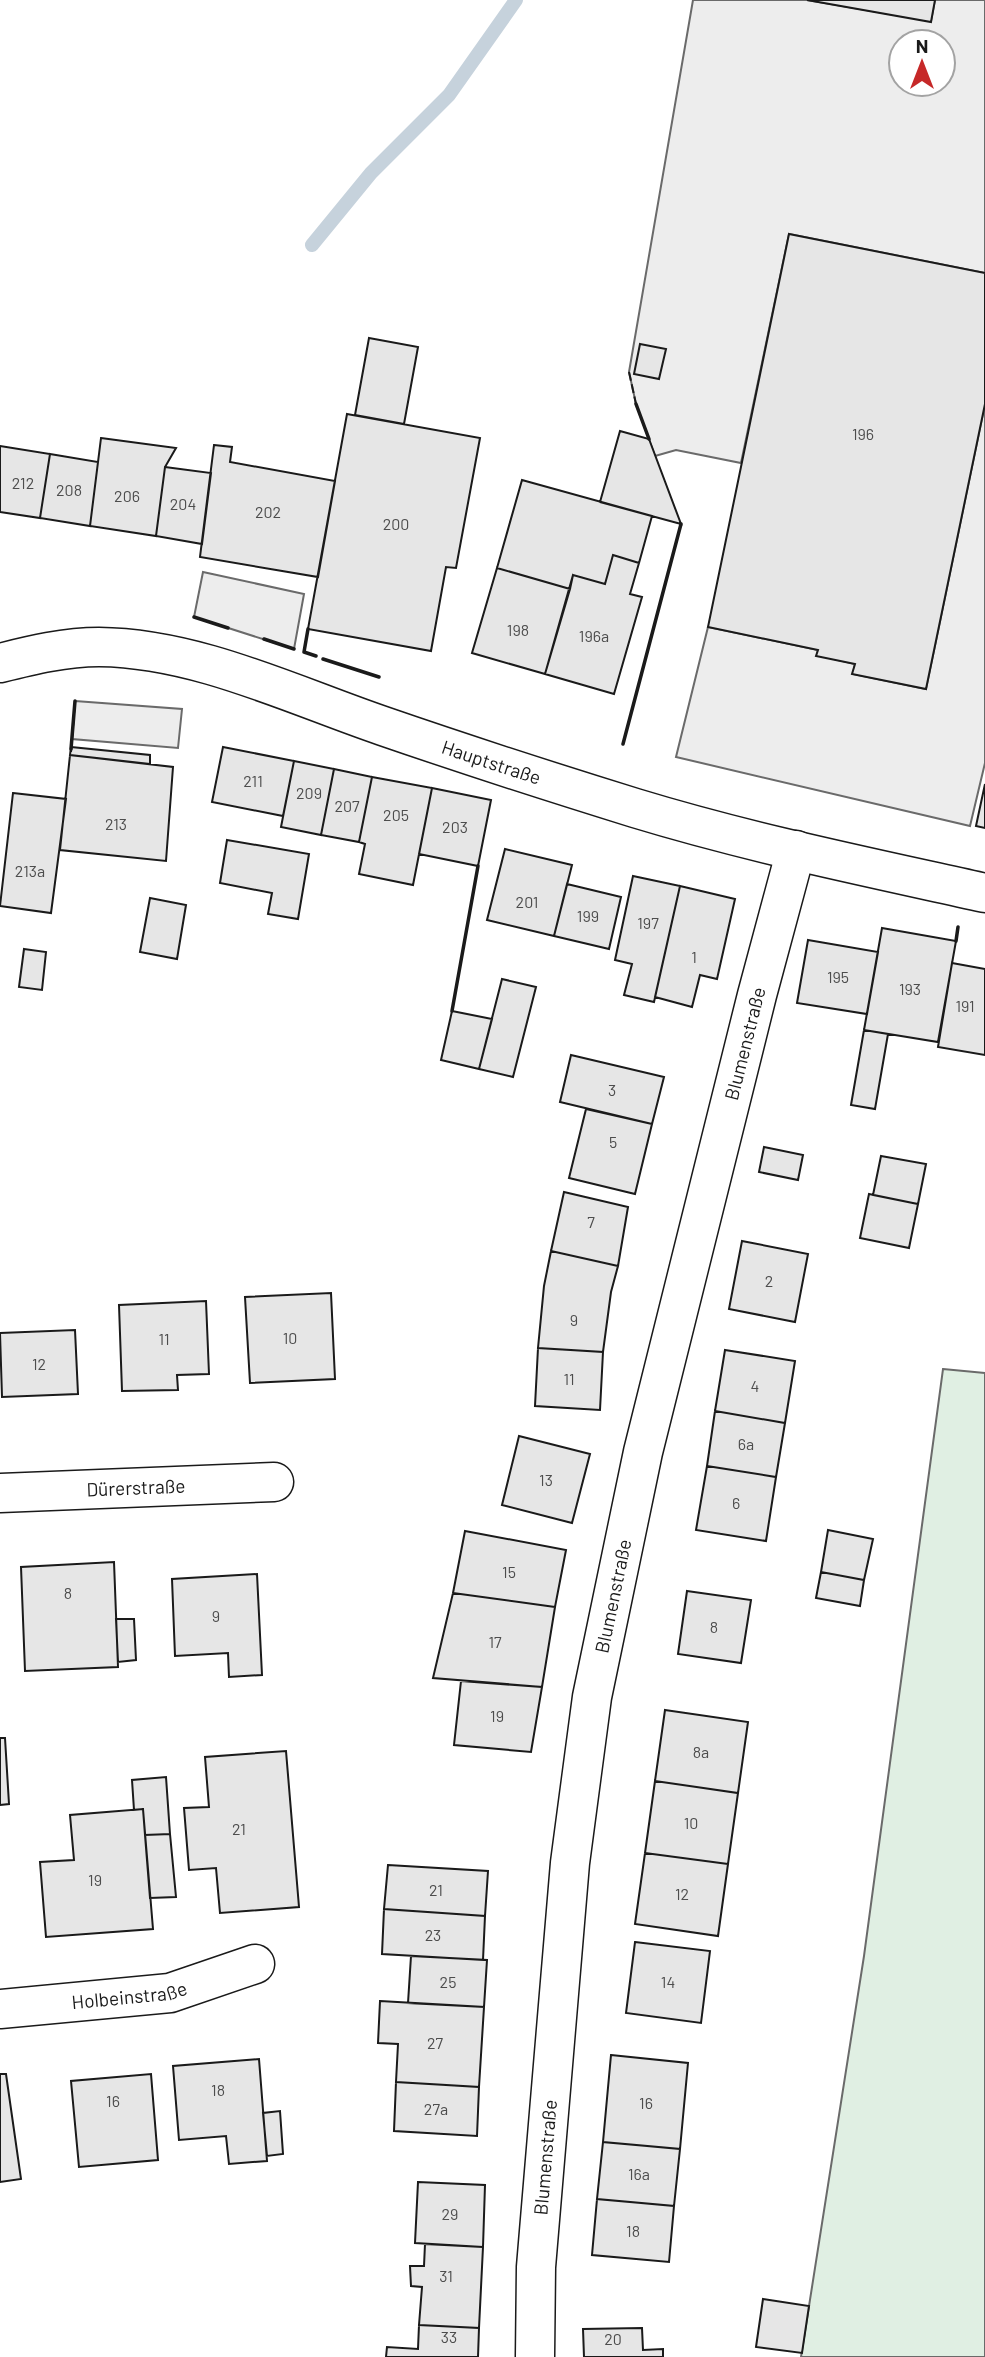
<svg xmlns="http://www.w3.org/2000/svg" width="985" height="2357" font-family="Barlow,sans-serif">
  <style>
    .green { fill: #e0efe3; stroke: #6a6a6a; stroke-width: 2 }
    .parking { fill: #ededed; stroke: #6a6a6a; stroke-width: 2; fill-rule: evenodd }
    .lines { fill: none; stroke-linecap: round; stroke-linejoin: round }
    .stream { stroke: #c6d2dc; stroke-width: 14 }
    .building { fill: #e6e6e6; stroke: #1a1a1a; stroke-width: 2 }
    .street-casing { stroke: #1a1a1a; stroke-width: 41 }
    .secondary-casing { stroke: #1a1a1a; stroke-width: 41 }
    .street { stroke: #fff; stroke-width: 38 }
    .secondary { stroke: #fff; stroke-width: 38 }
    .fence { stroke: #1a1a1a; stroke-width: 2; stroke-dasharray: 9 3.5; stroke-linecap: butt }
    .wall { stroke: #1a1a1a; stroke-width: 3.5 }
    .labels { text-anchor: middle; stroke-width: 5; stroke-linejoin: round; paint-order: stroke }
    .number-label { font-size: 16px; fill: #4d4d4d }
    .street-label { font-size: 19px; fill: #1a1a1a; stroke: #fff }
  </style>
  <rect width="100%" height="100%" fill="#fff"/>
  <path class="green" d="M943,1369L985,1373V2357H801L864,1956Z"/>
  <path class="parking" d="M693,0H807L931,21L935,0H985V273L789,234L741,463L676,450L655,456L636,404L629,372ZM901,42H943V84H901Z
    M985,404V763L970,826L676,757L708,627L818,650L817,655L855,664L853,674L926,689Z
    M203,572L304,594L294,649L194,617Z
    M75,701L182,709L178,748L72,739Z"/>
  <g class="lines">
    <path class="stream" d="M312,245L371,173L449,95L516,0"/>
  </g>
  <path class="building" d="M807,0H935L931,22Z
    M789,234L985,273V404L926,689L852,674L855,664L816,656L818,650L708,627Z
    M369,338L418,347L404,424L355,415Z
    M640,344L666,349L659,379L634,374Z
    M347,414L480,438L456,568L446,567L431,651L308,629Z
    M620,431L649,439L681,524L600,502Z
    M101,438L176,448L165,467L156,536L90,526Z
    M214,445L232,447L230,462L335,481L318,577L200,557Z
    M0,446L50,454L40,518L0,512Z
    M50,454L98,462L90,526L40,518Z
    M165,467L211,473L202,544L156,536Z
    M522,480L652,516L639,563L613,555L605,584L573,575L570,589L497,568Z
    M613,555L639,563L630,594L642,597L614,694L545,674L573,575L605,584Z
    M497,568L570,589L545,674L472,653Z
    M71,747L150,755V764L70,755Z
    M223,747L294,761L283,816L212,802Z
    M70,755L173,767L166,861L60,850Z
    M294,761L334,769L321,835L281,827Z
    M334,769L372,777L359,842L321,835Z
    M372,777L432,788L413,885L359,874L365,844L359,842Z
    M985,784V828L976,826Z
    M432,788L491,800L478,866L419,854Z
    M13,793L66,799L51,913L0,906Z
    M227,840L309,854L298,919L268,914L272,893L220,883Z
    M505,849L572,865L554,936L487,920Z
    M633,876L680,886L654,1002L624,995L632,964L615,960Z
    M567,884L621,897L609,949L554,936Z
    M680,886L735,899L717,979L700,975L692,1007L655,997Z
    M150,898L186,905L177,959L140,952Z
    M882,928L956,941L938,1042L864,1030Z
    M808,940L878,952L867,1014L797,1003Z
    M24,949L46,952L42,990L19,987Z
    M952,963L985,969V1055L938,1047Z
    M502,979L536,987L513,1077L479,1069Z
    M452,1011L492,1019L479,1069L441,1060Z
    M864,1030L888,1034L875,1109L851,1105Z
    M571,1055L664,1077L652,1124L560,1102Z
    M586,1109L652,1124L635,1194L569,1178Z
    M764,1147L803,1155L798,1180L759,1172Z
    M881,1156L926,1164L918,1204L873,1195Z
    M564,1192L628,1207L618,1266L551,1251Z
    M869,1194L918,1204L909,1248L860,1238Z
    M742,1241L808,1254L795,1322L729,1309Z
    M551,1251L618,1266L611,1292L603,1352L538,1348L544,1286Z
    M331,1293L335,1379L250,1383L245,1297Z
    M206,1301L209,1374L177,1375L178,1390L122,1391L119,1305Z
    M75,1330L78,1394L2,1397L0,1333Z
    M538,1348L603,1352L600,1410L535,1406Z
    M725,1350L795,1361L785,1423L715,1411Z
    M715,1411L785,1423L776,1477L707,1466Z
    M519,1436L590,1454L572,1523L502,1505Z
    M707,1466L776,1477L766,1541L696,1530Z
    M828,1530L873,1539L864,1580L821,1572Z
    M465,1531L566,1550L555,1607L453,1593Z
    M114,1562L118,1667L25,1671L21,1567Z
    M821,1572L864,1580L860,1606L816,1598Z
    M257,1574L262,1675L229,1677L228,1653L175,1656L172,1579Z
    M687,1591L751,1600L741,1663L678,1654Z
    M453,1593L555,1607L542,1687L433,1678Z
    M116,1619H134L136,1660L118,1662Z
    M461,1681L542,1687L531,1752L454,1745Z
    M665,1710L748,1722L738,1793L655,1781Z
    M0,1738H5L9,1804L0,1805Z
    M286,1751L299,1907L220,1913L216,1868L189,1870L184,1808L209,1807L205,1757Z
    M166,1777L170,1834L145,1835L143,1809L134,1810L132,1780Z
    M655,1781L738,1793L728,1864L645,1853Z
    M143,1809L153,1929L46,1937L40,1862L74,1860L70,1815Z
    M170,1834L176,1897L150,1898L145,1835Z
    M645,1853L728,1864L718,1936L635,1924Z
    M388,1865L488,1871L485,1916L384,1909Z
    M384,1909L485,1916L483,1960L382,1954Z
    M635,1942L710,1951L701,2023L626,2013Z
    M411,1956L487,1960L484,2007L408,2003Z
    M380,2001L484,2007L479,2087L396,2082L398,2044L378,2043Z
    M611,2055L688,2063L680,2149L603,2142Z
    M259,2059L267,2161L229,2164L226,2136L179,2140L173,2066Z
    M0,2074H6L21,2179L0,2182Z
    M151,2074L158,2160L79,2167L71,2081Z
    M396,2082L479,2087L477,2136L394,2131Z
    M280,2111L283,2154L267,2156L263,2113Z
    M603,2142L680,2149L674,2206L597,2199Z
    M418,2182L485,2185L483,2247L415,2243Z
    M597,2199L674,2206L669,2262L592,2255Z
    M425,2244L483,2247L479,2328L419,2325L422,2287L411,2286L410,2266H424Z
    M763,2299L809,2306L802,2353L756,2347Z
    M419,2325L479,2328L478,2357H386L387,2347L418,2349Z
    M642,2328L643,2350L663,2349V2357H584L583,2329Z"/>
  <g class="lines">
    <defs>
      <g id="street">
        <path id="s1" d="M0,1493L274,1482"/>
        <path id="s2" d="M0,2009L170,1993L255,1964"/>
        <path id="s3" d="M535,2357L536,2267L570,1863L592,1697L643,1452L757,995L796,850"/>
      </g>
      <g id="secondary">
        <path id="s4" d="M0,663C32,655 65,647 99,647C197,648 292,695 383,726C467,755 551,782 635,808C750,843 868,867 985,893"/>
      </g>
    </defs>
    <use href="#street" class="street-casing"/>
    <use href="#secondary" class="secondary-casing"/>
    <use href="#street" class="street"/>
    <use href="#secondary" class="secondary"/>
    <path class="fence" d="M629,372L636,404
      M71,752L75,701"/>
    <path class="wall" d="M636,404L649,439
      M194,617L228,628
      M308,629L304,652L316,656
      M264,639L294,649
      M323,659L379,677
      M623,744L681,524
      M71,749L75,701
      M956,941L958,927
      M452,1011L478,866"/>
  </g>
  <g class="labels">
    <g class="number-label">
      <text x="863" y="440">196</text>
      <text x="23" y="489">212</text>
      <text x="69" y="496">208</text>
      <text x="127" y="502">206</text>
      <text x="183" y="510">204</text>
      <text x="268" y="518">202</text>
      <text x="396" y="530">200</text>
      <text x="518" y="636">198</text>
      <text x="594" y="642">196a</text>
      <text x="253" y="787">211</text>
      <text x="309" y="799">209</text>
      <text x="347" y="812">207</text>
      <text x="396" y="821">205</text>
      <text x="116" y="830">213</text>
      <text x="455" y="833">203</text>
      <text x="30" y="877">213a</text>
      <text x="527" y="908">201</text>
      <text x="588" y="922">199</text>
      <text x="648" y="929">197</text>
      <text x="694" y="963">1</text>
      <text x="838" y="983">195</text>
      <text x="910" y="995">193</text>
      <text x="965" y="1012">191</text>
      <text x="612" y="1096">3</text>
      <text x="613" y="1148">5</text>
      <text x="591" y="1228">7</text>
      <text x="769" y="1287">2</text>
      <text x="574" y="1326">9</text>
      <text x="290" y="1344">10</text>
      <text x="164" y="1345">11</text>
      <text x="39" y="1370">12</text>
      <text x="569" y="1385">11</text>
      <text x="755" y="1392">4</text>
      <text x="746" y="1450">6a</text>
      <text x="546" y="1486">13</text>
      <text x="736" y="1509">6</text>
      <text x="509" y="1578">15</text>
      <text x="68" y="1599">8</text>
      <text x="216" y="1622">9</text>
      <text x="714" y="1633">8</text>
      <text x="495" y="1648">17</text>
      <text x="497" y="1722">19</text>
      <text x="701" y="1758">8a</text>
      <text x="691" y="1829">10</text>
      <text x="239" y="1835">21</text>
      <text x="95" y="1886">19</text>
      <text x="436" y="1896">21</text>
      <text x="682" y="1900">12</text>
      <text x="433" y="1941">23</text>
      <text x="448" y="1988">25</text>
      <text x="668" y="1988">14</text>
      <text x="435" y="2049">27</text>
      <text x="218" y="2096">18</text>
      <text x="113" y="2107">16</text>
      <text x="646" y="2109">16</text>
      <text x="436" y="2115">27a</text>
      <text x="639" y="2180">16a</text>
      <text x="450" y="2220">29</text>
      <text x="633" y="2237">18</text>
      <text x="446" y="2282">31</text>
      <text x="449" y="2343">33</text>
      <text x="613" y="2345">20</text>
    </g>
    <g class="street-label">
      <text dy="7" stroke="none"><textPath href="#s4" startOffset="511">Hauptstraße</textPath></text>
      <text dy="7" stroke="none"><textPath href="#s3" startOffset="1334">Blumenstraße</textPath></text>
      <text dy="7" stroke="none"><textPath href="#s1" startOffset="136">Dürerstraße</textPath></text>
      <text dy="7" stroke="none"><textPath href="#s3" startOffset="766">Blumenstraße</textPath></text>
      <text dy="7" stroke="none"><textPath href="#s2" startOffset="130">Holbeinstraße</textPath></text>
      <text dy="7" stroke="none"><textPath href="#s3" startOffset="200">Blumenstraße</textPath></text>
    </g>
  </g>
  <g transform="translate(922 63)"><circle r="33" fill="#ffffff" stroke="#a3a3a3" stroke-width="2"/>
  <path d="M0-5L12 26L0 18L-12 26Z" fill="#c62828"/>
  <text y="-10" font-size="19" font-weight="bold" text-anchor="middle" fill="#1a1a1a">N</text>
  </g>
</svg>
